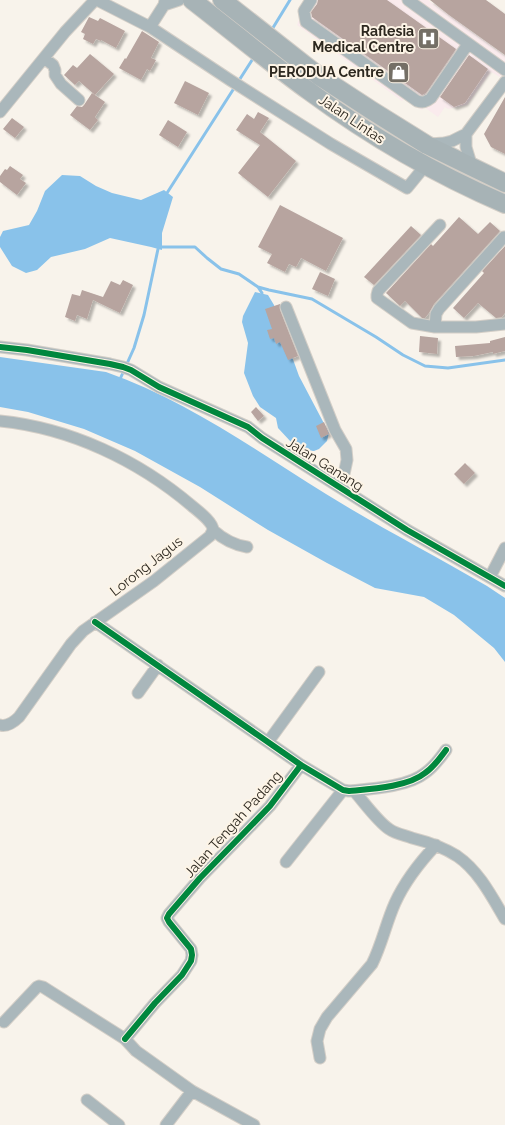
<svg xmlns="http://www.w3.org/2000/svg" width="505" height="1125" font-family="Raleway,sans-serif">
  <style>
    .commercial { fill: #faebed }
    .water { fill: #89c2ea }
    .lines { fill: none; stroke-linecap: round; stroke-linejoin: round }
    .stream { stroke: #89c2ea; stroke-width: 3 }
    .building { fill: #b7a49f; filter: url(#shadow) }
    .minor-casing { stroke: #d3cec7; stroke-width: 13 }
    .trunk-casing { stroke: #d3cec7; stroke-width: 20 }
    .minor { stroke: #aab7bb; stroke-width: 11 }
    .trunk { stroke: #a7b3b6; stroke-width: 18 }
    .cycleway-casing { stroke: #fdf4e6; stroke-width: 8 }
    .cycleway { stroke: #00873e; stroke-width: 6 }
    .labels { text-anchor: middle; stroke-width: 4; stroke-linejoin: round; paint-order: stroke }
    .poi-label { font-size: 14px; font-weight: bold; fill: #2d281f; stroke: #fdf4e6; text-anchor: end }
    .street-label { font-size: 14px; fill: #2d281f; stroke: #fdf4e6 }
  </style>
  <defs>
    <filter id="shadow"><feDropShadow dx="3" dy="3" stdDeviation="1" flood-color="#0004"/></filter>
  </defs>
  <rect width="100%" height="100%" fill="#f8f3eb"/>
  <path class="commercial" d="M309,0H428L505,56V70L500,77L491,72L467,105L448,109L445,107L438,117L424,107L422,110L405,98L402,101L297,25L303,8Z"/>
  <path class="water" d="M62,175L80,176L96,186L112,193L141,200L164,190L173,197L162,233V250L151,247L110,238L85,249L51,257L37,270L26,273L12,266L0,247V237L3,231L29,225L37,211L45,191Z
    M255,292L268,295L274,305L281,326L299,376L329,433L327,441L319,449L314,451L302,450L291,442L278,428L276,418L260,407L253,396L244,373L248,343L242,322L243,316Z
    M0,357L106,372C186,400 255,450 326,494C379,527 434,555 487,586L505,598V662L494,648L454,615L424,597L375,588L327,563L268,530L200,487L135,451L84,429L28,412L0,407Z"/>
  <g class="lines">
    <path class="stream" d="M271,31L290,0
      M167,193L254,57
      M162,247H195L207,258L221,269L239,274L258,287L262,293
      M258,287L269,290L312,299L376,337L403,355L425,366L448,368L505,360
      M121,377L134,348L144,315L158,249"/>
  </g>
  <path class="building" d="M318,0H387L456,49L426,93L422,95L312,17L311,12L317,4Z
    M430,0H486L505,14V55L449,15Z
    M89,17L98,21L100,18L125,31L116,48L101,40V41L96,39L93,44L83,39L85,34L81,32Z
    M142,31L159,42L151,58L156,60L150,71L147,69L141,80L119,68L125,58L126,59Z
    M90,54L114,74L95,95L79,81L75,85L64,75L73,65L77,68Z
    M469,55L488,69L465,103L454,107L440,97Z
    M185,81L209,93L198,115L174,103Z
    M92,93L105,102L95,117L98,120L90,130L70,115L77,106L82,107L84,105Z
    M505,97V154L491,147L484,134Z
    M258,112L269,118L260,132L296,161L268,197L238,173L260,145L236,130L247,114L254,119Z
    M12,118L24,127L15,138L3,129Z
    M168,120L187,132L178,147L159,135Z
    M10,166L23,175L20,179L26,183L17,195L0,182V176L5,169L7,170Z
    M280,205L343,238L326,271L301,258L296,267L289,264L285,272L267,263L272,254L258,247Z
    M459,217L478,234L490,222L500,231L434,304L429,313L425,318H422L405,301L400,306L386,293L431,244L433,246Z
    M411,226L421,235L374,285L364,277Z
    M505,246V313L502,317L496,318L478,303L464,318L453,308L484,273L482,271Z
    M320,272L335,279L328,296L312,289Z
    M123,280L133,285L120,313L93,300L87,319L77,315L75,321L65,317L72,294L80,296L82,290L103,297L111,281L120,285Z
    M280,304V310L298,356L288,360L280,342L276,344L274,338L270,339L267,330L272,329L265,309Z
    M420,336L438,338L437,354L419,352Z
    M505,337V351L493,354V352L474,356L456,357L455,346L490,343V341Z
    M256,407L264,416L258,421L251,412Z
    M324,422L329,434L321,438L316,426Z
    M465,463L475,473L464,484L454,474Z"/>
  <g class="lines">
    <defs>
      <path id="minor" d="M97,0L150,27L164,5L165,0
        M311,0L304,11L306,22L417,101C423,103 426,102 431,98L468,44
        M408,0L505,70
        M164,5L179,0
        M150,27L230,80L331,144L407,188L425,166
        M44,58L53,65L55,70V75L61,84L79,100
        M0,112L65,32L95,0
        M466,134V147L472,167
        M430,144L444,143L452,141L466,134L505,82
        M440,225L378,291L377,295V298L412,323L435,327H476L505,324
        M286,307L335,430L346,449L347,460L341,488
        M435,327L436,314L439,309L504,237
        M0,347L27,350L110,364L123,367L131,370L159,387L248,427L262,438L407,530L505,586
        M0,421C70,428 138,460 192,506C198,511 213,522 213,530
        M213,530C224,540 234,545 247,547
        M490,577L505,548
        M95,622L301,765L343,790L349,791C370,789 408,787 425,773C434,767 440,758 446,750
        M138,693L158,665
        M0,725C8,727 14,722 19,717L71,644L83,631L154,581L210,536L213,530
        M268,742L319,672
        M354,791C363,801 378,822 389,829C396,834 404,835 412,838C428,842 443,847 457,856C479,871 492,897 505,919
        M286,862L343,790
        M4,1022L37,987L39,986L43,987L125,1039L136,1051L192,1091L254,1125
        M125,1039L155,1003L182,975L191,961L192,955L191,949L169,922L167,918L169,914L200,878L242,835L270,806L301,765
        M320,1058L317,1041L320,1029L327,1017L372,964C382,944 386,923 395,903C405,881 420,862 436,845
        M87,1100L119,1125
        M166,1125L192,1091"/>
      <path id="trunk" d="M192,0C231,30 269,62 309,91C370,136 435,174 505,204
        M222,0L319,76L371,110L427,145L472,167L505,183"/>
    </defs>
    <use href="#minor" class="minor-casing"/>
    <use href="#trunk" class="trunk-casing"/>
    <use href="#minor" class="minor"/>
    <use href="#trunk" class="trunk"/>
    <defs>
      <path id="cycleway" d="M0,347L27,350L110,364L123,367L131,370L159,387L248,427L262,438L407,530L505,586
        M95,622L301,765L343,790L349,791C370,789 408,787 425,773C434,767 440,758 446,750
        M125,1039L155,1003L182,975L191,961L192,955L191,949L169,922L167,918L169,914L200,878L242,835L270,806L301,765"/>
    </defs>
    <use href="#cycleway" class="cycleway-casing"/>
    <use href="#cycleway" class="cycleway"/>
  </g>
  <defs>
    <symbol id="hospital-square" viewBox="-11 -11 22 22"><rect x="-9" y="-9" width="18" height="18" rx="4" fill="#746f66" stroke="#fdf4e6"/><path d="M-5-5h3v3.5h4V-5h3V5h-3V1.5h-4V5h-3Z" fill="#fff"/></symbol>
    <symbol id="shop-square" viewBox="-11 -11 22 22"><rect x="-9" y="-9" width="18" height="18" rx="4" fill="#746f66" stroke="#fdf4e6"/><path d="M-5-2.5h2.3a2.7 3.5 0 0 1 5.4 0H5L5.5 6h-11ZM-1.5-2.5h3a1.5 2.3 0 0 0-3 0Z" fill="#fff"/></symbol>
  </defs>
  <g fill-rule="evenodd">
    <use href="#hospital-square" x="416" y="26" width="25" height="25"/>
    <use href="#shop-square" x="386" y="60" width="25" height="25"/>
  </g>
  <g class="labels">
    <g class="poi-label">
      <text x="414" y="36">Raflesia<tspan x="414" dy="16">Medical Centre</tspan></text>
      <text x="384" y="77">PERODUA Centre</text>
    </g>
    <g class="street-label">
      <text transform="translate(352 119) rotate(34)" y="5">Jalan Lintas</text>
      <text transform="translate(325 464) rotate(32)" y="5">Jalan Ganang</text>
      <text transform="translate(146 566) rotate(-38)" y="5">Lorong Jagus</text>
      <text transform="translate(233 824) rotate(-48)" y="5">Jalan Tengah Padang</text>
    </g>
  </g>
</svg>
